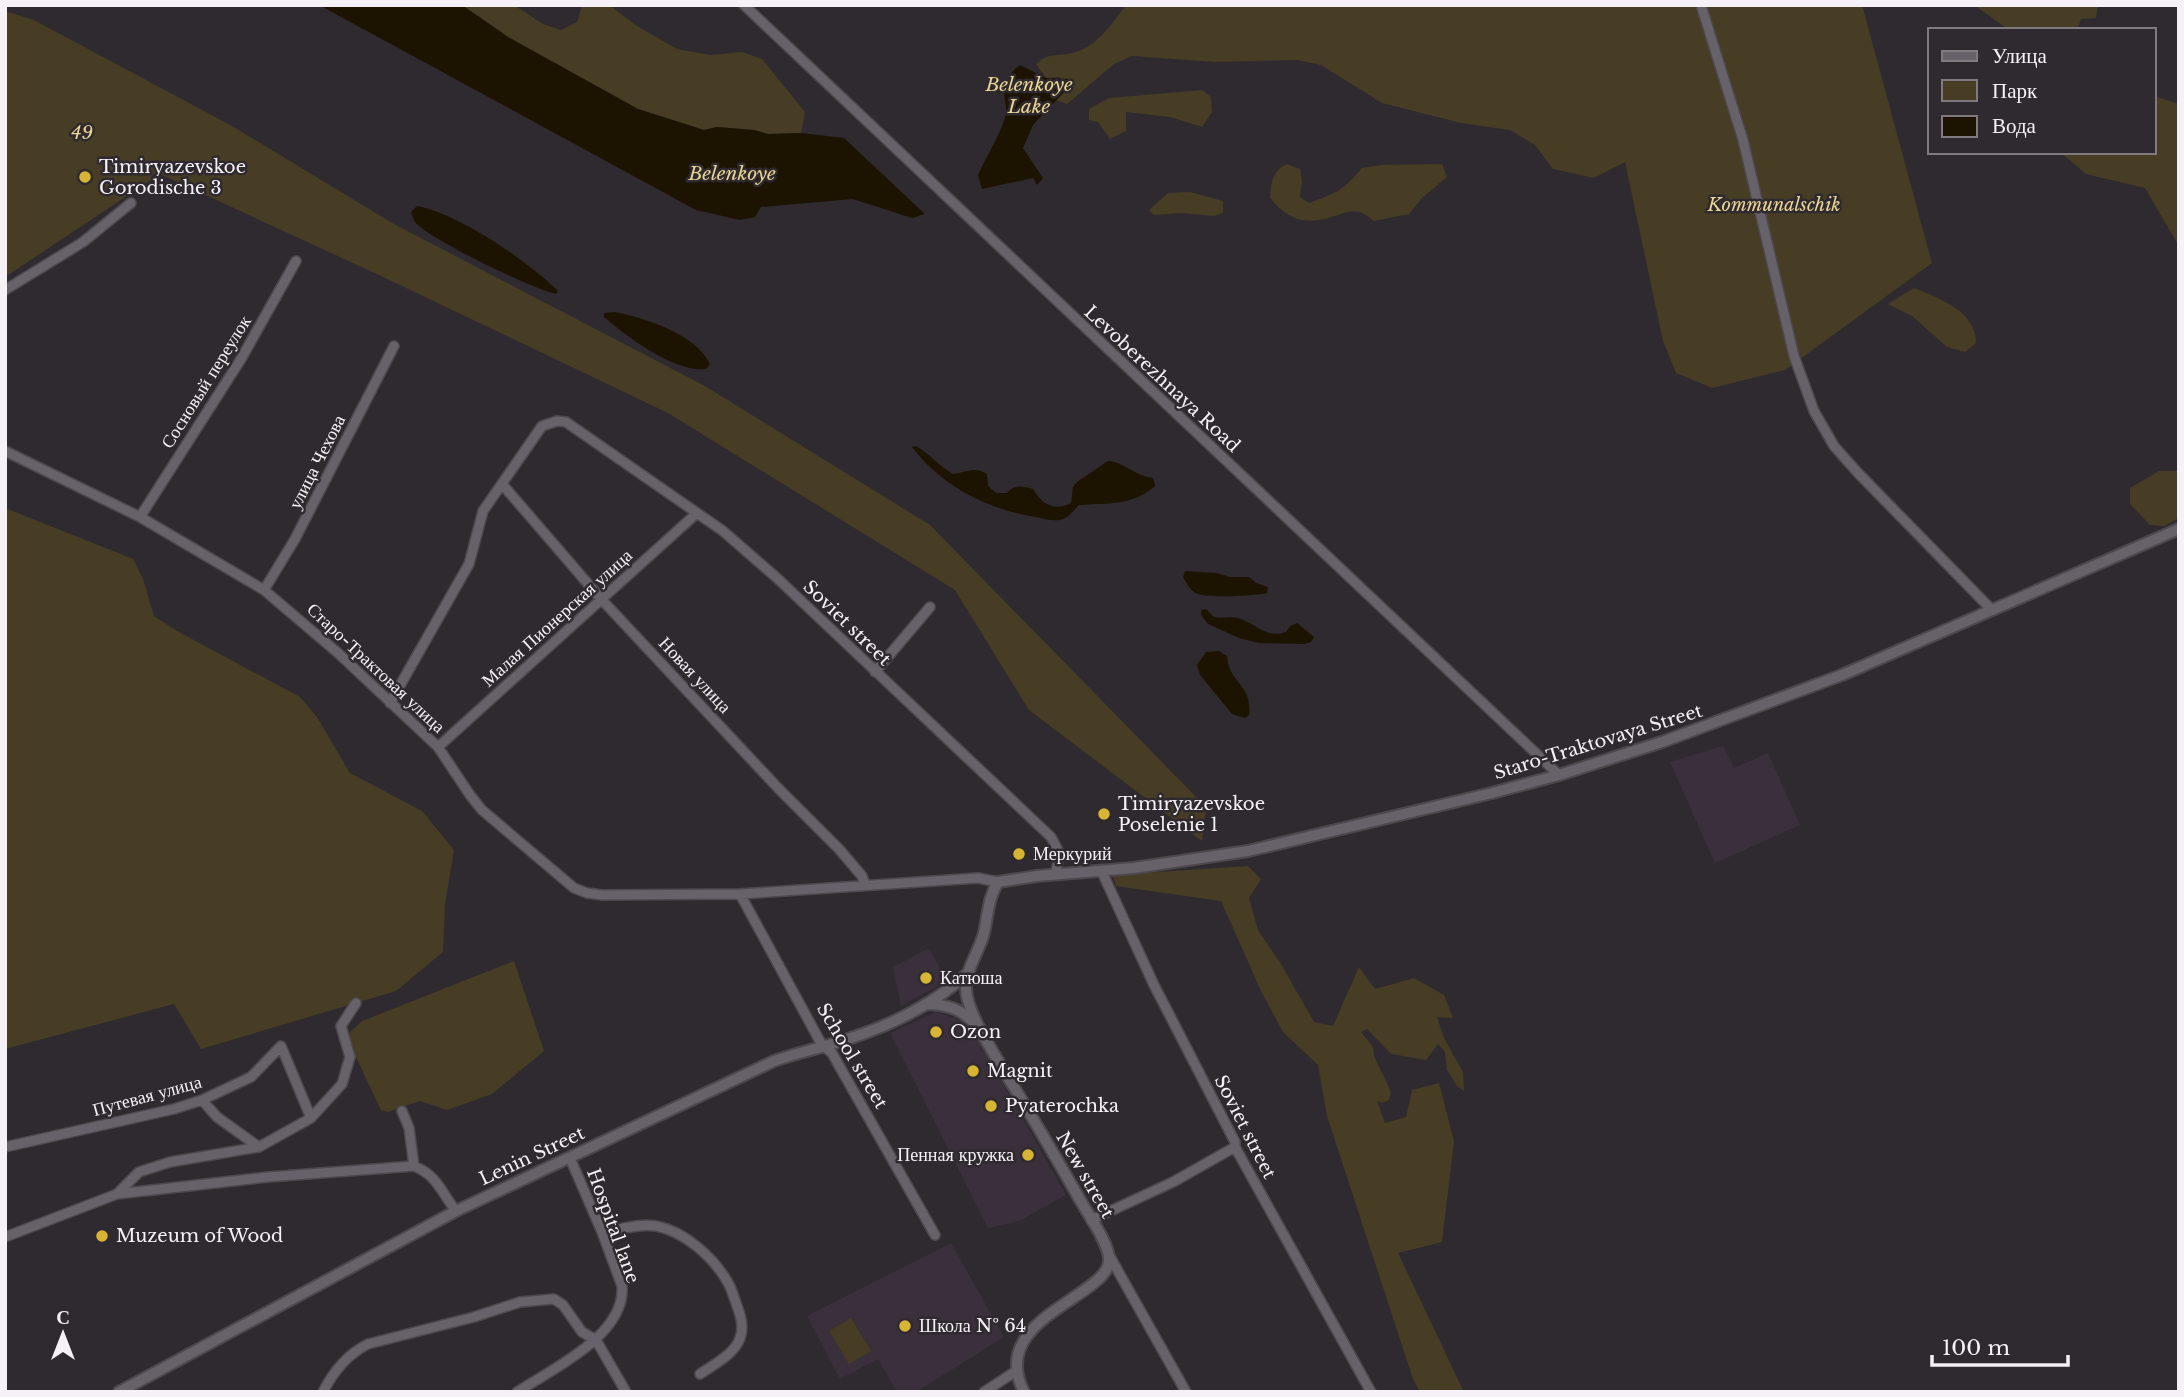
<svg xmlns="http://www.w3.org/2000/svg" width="2184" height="1397" font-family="'Libre Baskerville',serif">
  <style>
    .built { fill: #39303b }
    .green { fill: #463d24 }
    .water { fill: #1c1400 }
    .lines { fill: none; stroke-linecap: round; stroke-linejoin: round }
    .minor-casing { stroke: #4c484d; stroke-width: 12 }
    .tertiary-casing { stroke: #4c484d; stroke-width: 14 }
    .minor { stroke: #676169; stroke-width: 9 }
    .tertiary { stroke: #676169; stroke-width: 10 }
    .poi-dot { fill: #d8b434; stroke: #2f2a30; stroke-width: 2.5 }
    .labels { text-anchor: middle; stroke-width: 5; stroke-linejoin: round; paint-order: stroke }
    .park-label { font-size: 18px; font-style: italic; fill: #ead592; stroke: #2f2a30 }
    .poi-label { font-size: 18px; fill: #f5f1f6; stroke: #2f2a30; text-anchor: start }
    .street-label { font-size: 18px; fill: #f5f1f6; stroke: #2f2a30 }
    .water-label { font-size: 19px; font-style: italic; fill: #ead591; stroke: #2f2a30 }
  </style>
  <rect width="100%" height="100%" fill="#2f2a30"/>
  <path class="built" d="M1723,746L1734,768L1768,753L1800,825L1715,863L1670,762Z
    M929,948L947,981L901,1006L893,967Z
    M936,1012L969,1023L1066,1195L1019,1221L988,1228L890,1033Z
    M951,1243L1004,1337L916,1392H897L878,1359L840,1379L807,1316Z"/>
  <path class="green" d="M462,5H514L543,24L561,30L577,22L582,5H609L637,26L677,49L710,55L742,52L762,59L805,112L801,133L768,134L754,130L717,127L704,130L638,109L508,37Z
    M1126,5H1862L1932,263L1785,370L1712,388L1676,373L1663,341L1625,162L1594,178L1553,169L1535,145L1510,130L1461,123L1382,103L1321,65L1297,60L1215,62L1132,56L1114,64L1067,104L1056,100L1069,87L1059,77L1046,78L1036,64C1050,52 1055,57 1072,53C1097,48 1112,23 1126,5Z
    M1974,5H2098L2096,18L2081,19L2077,30H2009Z
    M5,11L34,20L232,126L394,224L705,386L930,525L1206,807L1202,841L1029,710L955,590L668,413L381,276L160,174L5,277Z
    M1202,90L1211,97L1212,112L1202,127L1170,117L1126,112V131L1110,139L1098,122L1089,120V109L1109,98Z
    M2154,96L2179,104V246L2145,188L2086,174L2060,152H2154Z
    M1287,164L1300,169L1302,181L1300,197L1309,203C1336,193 1343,191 1362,168L1381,165L1442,164L1447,177L1422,198L1409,214L1374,221C1370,218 1364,213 1360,212C1348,209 1338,216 1328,218C1301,225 1287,218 1270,198C1271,183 1272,171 1287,164Z
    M1190,192L1223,201V213L1214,216L1180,213L1154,215L1149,210L1168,193Z
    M1914,288C1939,298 1977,312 1976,343L1965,352L1947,347L1912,316L1888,304Z
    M2159,471H2179V518L2164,526L2150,525L2130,504V488Z
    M5,508L133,559L143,579L154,616L177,631L300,697L317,717L350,773L422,811L454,850L445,904L443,952L396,991L201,1049L174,1004L5,1049Z
    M1248,866L1261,879L1249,898L1258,930L1281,964L1314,1022L1333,1026L1359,967L1375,989L1414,978L1444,995L1453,1018L1437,1017L1444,1038L1463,1072L1464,1091L1457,1086L1447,1070L1445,1052L1438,1044L1426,1060L1391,1054L1367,1029L1361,1032L1373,1047L1374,1056L1391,1092L1389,1100L1382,1103L1377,1101L1385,1123L1406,1117L1412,1090L1439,1083L1454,1141L1442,1242L1398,1253L1464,1392H1420L1413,1379L1327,1116L1318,1065L1283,1032L1261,991L1221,901L1116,886L1113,875Z
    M514,961L544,1051L492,1094L447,1110L420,1101L388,1112L381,1110L346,1036L362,1021Z
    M851,1318L871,1351L849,1364L829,1331Z"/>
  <path class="water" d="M319,5H462L508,37L638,109L704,130L717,127L754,130L768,134L801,133L844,138L925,214L912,218L853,199L761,207L755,217L740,220L696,210Z
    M1020,65L1046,78L1070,79L1069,87L1033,125L1023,148L1043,178L1037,185L1033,178L982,189L978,175C987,154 1000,137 1006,114C1007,107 1004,100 1004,93C1005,82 1012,70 1020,65Z
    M417,206C459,214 528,261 558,291L556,294C532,289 429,239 415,222C413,219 412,215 411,212Z
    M614,312C644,317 697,335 710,364L706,369C675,373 626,336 604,317V313Z
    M916,446C930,454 939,466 953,474C966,472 976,466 987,474L988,486L996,493H1007C1014,484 1023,486 1033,489C1041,504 1055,512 1071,503L1073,487L1077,482L1108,461C1124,462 1135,476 1153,478L1155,486C1133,506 1107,503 1079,505C1075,509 1069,517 1063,519C1056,522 1044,519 1036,517C989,510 941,486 912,447Z
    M1185,571L1217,573L1230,577H1249L1256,583L1268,587L1267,593C1255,596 1209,598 1198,594C1190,591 1187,584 1183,577Z
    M1206,609L1214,617C1222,619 1230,616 1238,618C1257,624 1266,639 1286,632L1290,626L1297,623L1314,637L1311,642L1305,644L1259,643L1239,638L1208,624L1201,615V610Z
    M1219,651L1227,656C1229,684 1253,684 1249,715L1245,718L1232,714L1200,675L1197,665L1206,652Z"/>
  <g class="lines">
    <defs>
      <path id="minor" d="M744,5L1559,775
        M1701,5L1743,140L1794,356L1814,411L1834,446L1859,474L1991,609
        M5,290L83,242L131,203
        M5,451L140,517L264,590L338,653L438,747L470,795L482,810L574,888L587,893L602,895L740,894L978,878L998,882
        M502,484L602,600L778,788L839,849L862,876L865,885
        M140,517L241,359L296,261
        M264,590L295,539L394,346
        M875,672L930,607
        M390,703L469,564L483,511L542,426L557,421L566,422L723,531L777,578L1051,837L1060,854L1055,875
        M438,747L697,513
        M1102,872L1154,985L1235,1142V1147L1371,1392
        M740,894L822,1045L832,1053L837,1062L935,1235
        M202,1100L217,1117L259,1147
        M402,1111L409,1128L414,1166C438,1176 441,1192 456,1211
        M311,1118L342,1084L350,1057L341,1026L356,1003
        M5,1147L174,1109L202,1100L251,1077L281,1046L311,1118L259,1147L170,1162L139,1172L117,1194L5,1237
        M117,1194L268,1177L414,1166
        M1091,1220L1173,1182L1235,1147
        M602,1232C619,1230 639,1223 656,1226C684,1231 713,1257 727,1281C732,1289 734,1298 737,1306C741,1316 744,1328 740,1338C735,1354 713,1365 700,1374
        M1109,1255L1186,1392
        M323,1392C333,1372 348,1354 368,1344L474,1317L520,1302L554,1299L563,1305L582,1332L596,1340L626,1392
        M517,1392C552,1369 626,1335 622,1286L602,1232L570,1158
        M984,1392L1016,1371"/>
      <path id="tertiary" d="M927,1004C949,1005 962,1009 977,1026
        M119,1392L456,1211L774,1061C799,1052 826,1047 851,1038C894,1024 935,1003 968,973
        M1024,1392C986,1317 1111,1297 1109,1259C1109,1243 1087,1213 1079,1198C1055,1156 1031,1115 1006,1074C994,1053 966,1012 966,988C966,968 979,952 984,933C988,915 988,898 998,882L1037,876L1134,868L1248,851L1492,793L1559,775L1662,742L1842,675L2179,529"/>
    </defs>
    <use href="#minor" class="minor-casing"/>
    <use href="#tertiary" class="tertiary-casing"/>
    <use href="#minor" class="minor"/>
    <use href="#tertiary" class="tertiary"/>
  </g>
  <g class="poi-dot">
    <circle cx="85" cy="177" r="7"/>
    <circle cx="1104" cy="814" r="7"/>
    <circle cx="1019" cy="854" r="7"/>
    <circle cx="926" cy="978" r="7"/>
    <circle cx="936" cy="1032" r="7"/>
    <circle cx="973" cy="1071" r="7"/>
    <circle cx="991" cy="1106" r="7"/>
    <circle cx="1028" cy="1155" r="7"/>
    <circle cx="102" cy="1236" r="7"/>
    <circle cx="905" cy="1326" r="7"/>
  </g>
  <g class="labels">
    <g class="park-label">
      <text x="82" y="139">49</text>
      <text x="1774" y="211">Kommunalschik</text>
    </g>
    <g class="poi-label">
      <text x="99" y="173">Timiryazevskoe<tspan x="99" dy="21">Gorodische 3</tspan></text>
      <text x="1118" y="810">Timiryazevskoe<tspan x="1118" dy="21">Poselenie 1</tspan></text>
      <text x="1033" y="860">Меркурий</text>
      <text x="940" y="984">Катюша</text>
      <text x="950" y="1038">Ozon</text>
      <text x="987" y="1077">Magnit</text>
      <text x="1005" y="1112">Pyaterochka</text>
      <text x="1014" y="1161" text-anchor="end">Пенная кружка</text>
      <text x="116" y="1242">Muzeum of Wood</text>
      <text x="919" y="1332">Школа № 64</text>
    </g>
    <g class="street-label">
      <text transform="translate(1162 379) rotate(43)" y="6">Levoberezhnaya Road</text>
      <text transform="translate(206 382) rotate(-58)" y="6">Сосновый переулок</text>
      <text transform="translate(317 462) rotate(-63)" y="6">улица Чехова</text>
      <text transform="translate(557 618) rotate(-42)" y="6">Малая Пионерская улица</text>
      <text transform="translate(847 623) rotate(44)" y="6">Soviet street</text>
      <text transform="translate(376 668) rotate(43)" y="6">Старо-Трактовая улица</text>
      <text transform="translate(695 675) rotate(47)" y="6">Новая улица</text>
      <text transform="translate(1598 742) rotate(-17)" y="6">Staro-Traktovaya Street</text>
      <text transform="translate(852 1056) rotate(59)" y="6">School street</text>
      <text transform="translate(147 1096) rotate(-15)" y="6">Путевая улица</text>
      <text transform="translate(1245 1127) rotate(63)" y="6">Soviet street</text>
      <text transform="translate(532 1156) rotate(-25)" y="6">Lenin Street</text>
      <text transform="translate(1085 1175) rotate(60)" y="6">New street</text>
      <text transform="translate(613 1226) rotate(70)" y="6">Hospital lane</text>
    </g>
    <g class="water-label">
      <text x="1029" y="91">Belenkoye<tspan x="1029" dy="22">Lake</tspan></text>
      <text x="732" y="180">Belenkoye</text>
    </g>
  </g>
  <rect width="2184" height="1397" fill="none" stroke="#f5f1f6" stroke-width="14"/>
  <rect x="1928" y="28" width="228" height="126" fill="#2f2a30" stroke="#7e7a7f" stroke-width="2"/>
  <rect x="1942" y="51" width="35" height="10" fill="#676169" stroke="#7e7a7f" stroke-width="2"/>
  <text x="1992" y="63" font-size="21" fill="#f5f1f6">Улица</text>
  <rect x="1942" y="80" width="35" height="21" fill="#463d24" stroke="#7e7a7f" stroke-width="2"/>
  <text x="1992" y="98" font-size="21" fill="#f5f1f6">Парк</text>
  <rect x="1942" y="116" width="35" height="21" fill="#1c1400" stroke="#7e7a7f" stroke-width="2"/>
  <text x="1992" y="133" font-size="21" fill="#f5f1f6">Вода</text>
  <g transform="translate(63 1334)" stroke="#2f2a30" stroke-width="5" paint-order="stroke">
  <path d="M0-5L12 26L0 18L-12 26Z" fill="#f5f1f6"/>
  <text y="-10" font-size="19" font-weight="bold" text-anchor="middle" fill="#f5f1f6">С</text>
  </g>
  <path d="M1932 1355v10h136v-10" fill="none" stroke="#f5f1f6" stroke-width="3.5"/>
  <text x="1942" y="1355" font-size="21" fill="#f5f1f6" stroke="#2f2a30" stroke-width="5" paint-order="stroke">100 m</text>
</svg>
